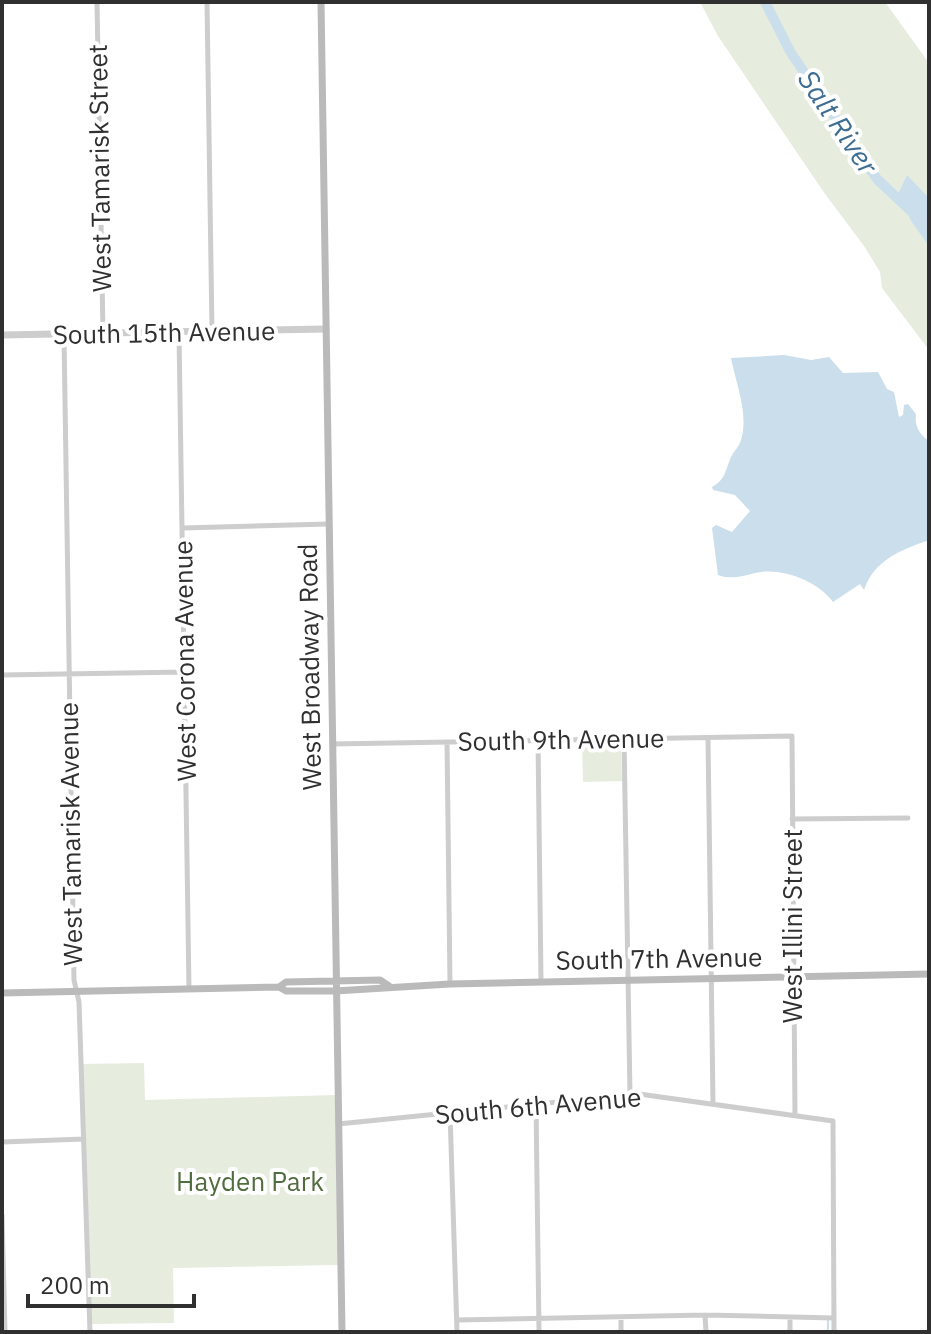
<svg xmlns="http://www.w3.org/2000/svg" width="931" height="1334" font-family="'IBM Plex Sans',sans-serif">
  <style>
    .green { fill: #e6eddf }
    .water { fill: #cbdeec }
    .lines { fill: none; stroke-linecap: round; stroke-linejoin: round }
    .stream { stroke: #cbdeec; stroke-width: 2 }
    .river { stroke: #cbdeec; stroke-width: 10 }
    .minor { stroke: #cdcdcd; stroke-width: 5 }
    .tertiary { stroke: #cdcdcd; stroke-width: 7 }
    .secondary { stroke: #bababa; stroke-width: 7 }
    .labels { text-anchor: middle; stroke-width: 8; stroke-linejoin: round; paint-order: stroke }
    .street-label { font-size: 26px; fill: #303030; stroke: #fff }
    .park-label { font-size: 26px; fill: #516c3e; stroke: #fff }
    .water-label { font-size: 28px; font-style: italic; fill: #3e6d92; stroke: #fff }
  </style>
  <rect width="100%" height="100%" fill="#fff"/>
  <path class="green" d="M700,2H885L929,63V350L882,288L880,272L864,246L825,194L718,36Z
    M621,743L622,781L583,782L582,744Z
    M144,1063L145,1100L336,1095L340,1265L173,1268L174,1323L90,1324L80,1064Z"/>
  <path class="water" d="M907,175L929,198V246L911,221L899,192Z
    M784,355L811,360L829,357L843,373L878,372L887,389L894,392L899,417L903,415L904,405L908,404L916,414C914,426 920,435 929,441V540C901,550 874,560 864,590L860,584L833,602C817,580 780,567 755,573C744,576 729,580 718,575L712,528L716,525L732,532L750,511L735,495L713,490L712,487C726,479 725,471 731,457C734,451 739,447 741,440C749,414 736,384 731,358Z"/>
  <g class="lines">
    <path class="stream" d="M828,1332V1319"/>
    <path class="river" d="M765,2L791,53L877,179L929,228"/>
    <path class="minor" d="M97,2L103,333
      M207,2L212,331
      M179,333L189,989
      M64,335L74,980L79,1002L90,1332
      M182,528L328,524
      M2,675L185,672
      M708,738L713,1104
      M624,739L630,1095
      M538,740L541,981
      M447,742L450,984
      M332,744L792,736L795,1115
      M792,819L908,818
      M536,1104L539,1332
      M450,1113L457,1332
      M338,1124L639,1094L833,1121L834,1332
      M2,1142L84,1139
      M2,1215L5,1332
      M705,1315L706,1332
      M621,1317V1332
      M790,1317V1332
      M457,1320L705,1315L834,1318"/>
    <path class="tertiary" d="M2,335L326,329"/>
    <path class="secondary" d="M321,2L342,1332
      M279,987L286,991H335L450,984L929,974
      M2,993L279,987L286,982L380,980L389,986"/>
  </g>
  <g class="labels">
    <g class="street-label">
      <text transform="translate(100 168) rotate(-91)" y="9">West Tamarisk Street</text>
      <text transform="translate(164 333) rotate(-1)" y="9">South 15th Avenue</text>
      <text transform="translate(185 661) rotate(-91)" y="9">West Corona Avenue</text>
      <text transform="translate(310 667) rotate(-91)" y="9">West Broadway Road</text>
      <text transform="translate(561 740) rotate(-1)" y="9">South 9th Avenue</text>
      <text transform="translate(71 834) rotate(-91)" y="9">West Tamarisk Avenue</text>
      <text transform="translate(793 926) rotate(-90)" y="9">West Illini Street</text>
      <text transform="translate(659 959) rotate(-1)" y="9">South 7th Avenue</text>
      <text transform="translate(538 1106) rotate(-5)" y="9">South 6th Avenue</text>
    </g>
    <g class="park-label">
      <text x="250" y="1191">Hayden Park</text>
    </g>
    <g class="water-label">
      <text transform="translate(838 122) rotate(56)" y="10">Salt River</text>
    </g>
  </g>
  <rect width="931" height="1334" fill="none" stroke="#303030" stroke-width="8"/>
  <path d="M28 1294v12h166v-12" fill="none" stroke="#303030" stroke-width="4"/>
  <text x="40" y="1294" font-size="24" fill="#303030" stroke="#ffffff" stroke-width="6" paint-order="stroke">200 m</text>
</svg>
